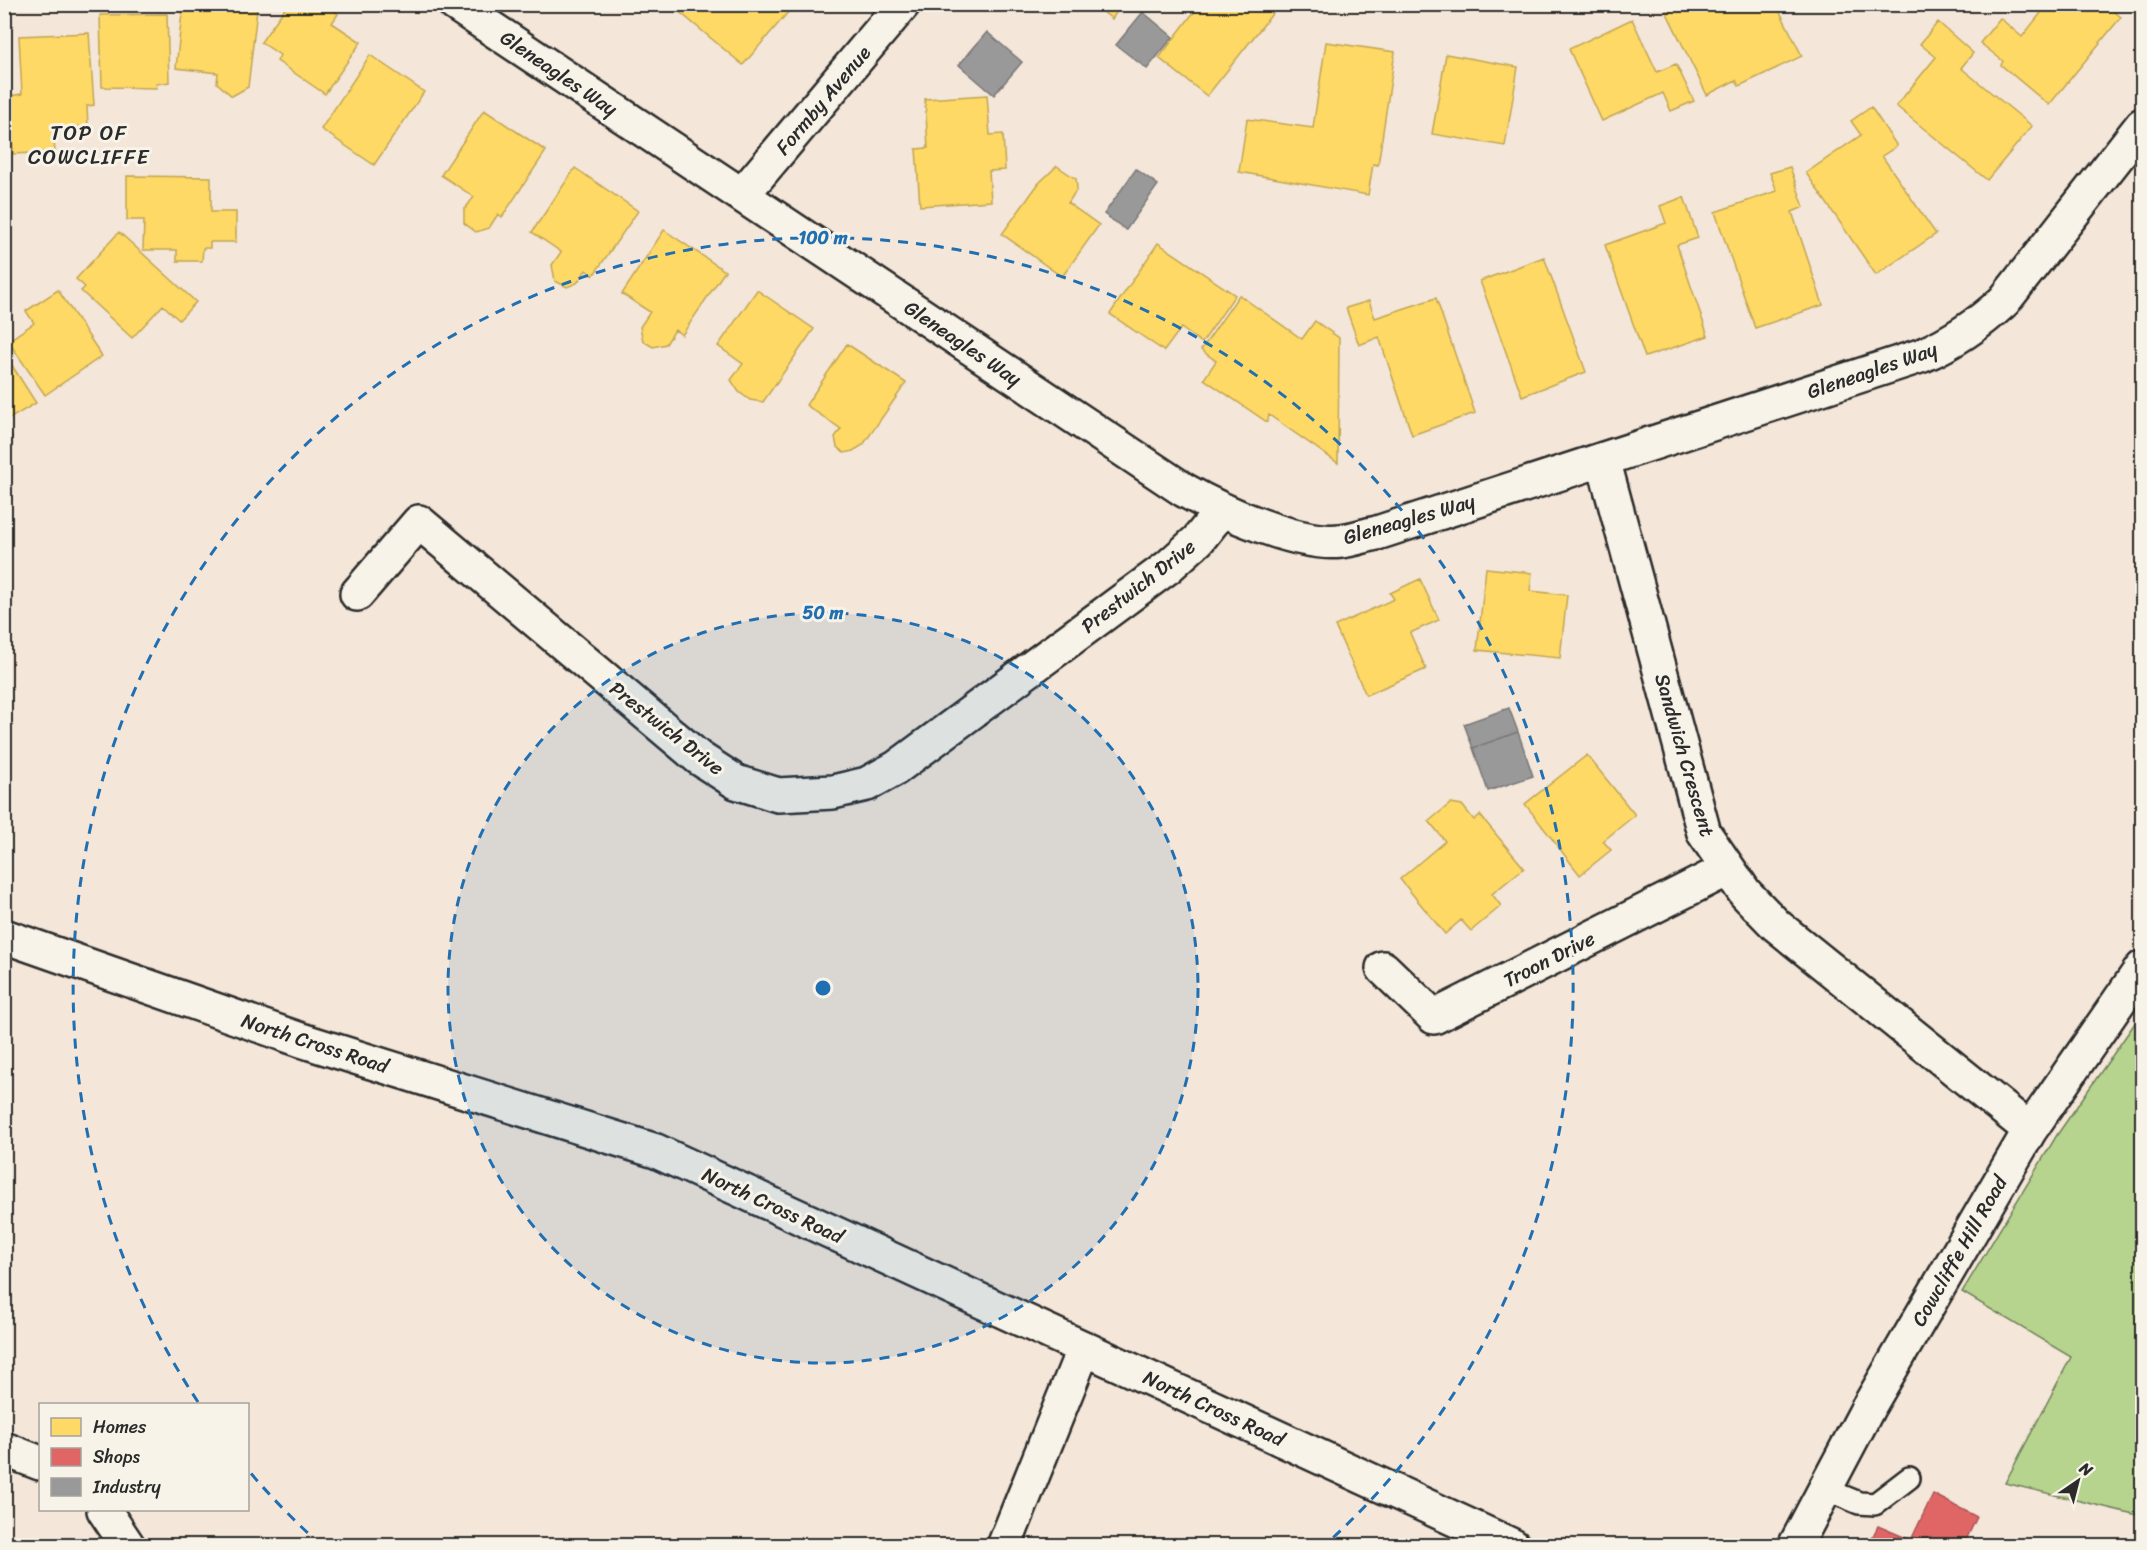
<svg xmlns="http://www.w3.org/2000/svg" width="2147" height="1550" font-family="Sriracha,sans-serif">
  <style>
    .green { fill: #b6d48d; stroke: #70805c; stroke-width: 1.5 }
    .homes { fill: #ffd966; stroke: #bfa554; stroke-width: 1.5 }
    .shops { fill: #e06666; stroke: #aa5454; stroke-width: 1.5 }
    .industry { fill: #999; stroke: #787878; stroke-width: 1.5 }
    .lines { fill: none; stroke-linecap: round; stroke-linejoin: round }
    .lane-casing { stroke: #2b2b2b; stroke-width: 26 }
    .street-casing { stroke: #2b2b2b; stroke-width: 38 }
    .lane { stroke: #f7f3e8; stroke-width: 21 }
    .street { stroke: #f7f3e8; stroke-width: 33 }
    .ring { fill: none; stroke: #1f6fb2; stroke-width: 3; stroke-dasharray: 10 8 }
    .labels { text-anchor: middle; stroke-width: 6; stroke-linejoin: round; paint-order: stroke }
    .street-label { font-size: 20px; fill: #2b2b2b; stroke: #f7f3e8 }
    .neighbourhood-label { font-size: 21px; letter-spacing: 1.5px; fill: #2b2b2b; stroke: #f7f3e8 }
    .centre { fill: #1f6fb2; stroke: #f7f3e8; stroke-width: 3 }
    .ring-label { font-size: 18px; text-anchor: middle; font-weight: bold; fill: #1f6fb2; stroke: #f7f3e8; stroke-width: 6; stroke-linejoin: round; paint-order: stroke }
  </style>
  <rect width="100%" height="100%" fill="#f4e6d8"/>
  <filter id="ink" filterUnits="userSpaceOnUse"><feTurbulence type="fractalNoise" baseFrequency=".0167" numOctaves="2"/><feDisplacementMap in="SourceGraphic" scale="12" xChannelSelector="R" yChannelSelector="G"/><feConvolveMatrix kernelMatrix="1 2 1 2 8 2 1 2 1" color-interpolation-filters="sRGB"/></filter>
  <g filter="url(#ink)">
    <path class="green" d="M2142,1013V1516L2005,1483L2071,1357L1962,1292L2057,1135Z"/>
    <path class="homes" d="M183,4L257,10L248,87L232,96L217,83L218,73L176,68Z
      M288,4H324L338,14L332,23L361,42L325,94L277,61L280,55L261,42Z
      M670,4H795L743,65Z
      M1093,4H1122L1112,19Z
      M1200,4H1271L1276,9L1207,96L1159,58Z
      M1679,4H1776L1802,56L1739,86L1736,80L1707,95L1666,11Z
      M2048,4H2105L2121,17L2049,105L2001,65L2003,61L1980,43L2000,18L2022,37Z
      M167,14L169,82L156,84L157,88L102,87L100,15Z
      M1632,19L1657,72L1676,64L1694,101L1671,111L1663,93L1602,121L1569,49Z
      M1938,22L1973,53L1961,68L2032,126L1987,180L1896,106L1936,57L1920,44Z
      M89,33L94,105L87,106L88,126L53,129L55,152L13,154L9,96L22,94L19,36Z
      M1326,42L1395,52L1378,165L1373,164L1368,195L1239,172L1247,119L1313,128Z
      M1446,54L1518,67L1505,146L1432,134Z
      M370,55L424,92L374,165L321,129Z
      M987,95L990,135L1003,134L1005,170L989,171L991,201L920,206L916,149L928,148L925,99Z
      M1871,107L1897,146L1882,156L1936,234L1876,275L1806,173L1861,135L1851,121Z
      M484,110L546,151L502,217L498,214L489,228L476,232L464,223V210L474,197L441,175Z
      M1057,166L1076,179L1077,189L1068,203L1099,225L1062,277L1002,234L1039,183Z
      M1790,167L1804,207L1792,212L1823,305L1755,328L1715,212L1777,191L1770,173Z
      M575,168L638,211L593,276L586,270L577,283L567,287L555,281L552,265L561,252L532,232Z
      M127,176L211,177V212H236V242H210V248H203L202,261H177V250H143L144,220H127Z
      M1684,197L1698,238L1677,245L1708,336L1645,357L1605,245L1666,223L1660,206Z
      M664,230L725,271L682,335L675,330L666,344L653,347L643,341L640,327L650,312L622,294Z
      M119,232L196,302L179,320L163,305L132,338L81,291L85,287L76,279Z
      M1158,243L1235,295L1202,343L1181,328L1164,351L1110,314Z
      M1544,257L1586,372L1522,396L1480,281Z
      M58,290L102,356L45,395L8,341L34,323L26,311Z
      M757,290L814,329L763,402L750,400L739,392L731,380L743,364L718,346Z
      M1239,295L1302,339L1315,321L1339,338L1338,463L1269,415L1267,422L1204,379L1216,361L1201,350Z
      M1436,298L1475,413L1412,435L1379,337L1359,345L1346,308L1369,301L1375,318Z
      M847,344L906,383L863,445L853,451L844,453L837,447L835,437L841,429L806,405Z
      M4,353L36,403L4,422Z
      M4,424L12,436L11,444L4,448Z
      M1486,568L1532,573L1530,591L1567,595L1560,658L1477,650Z
      M1420,579L1439,620L1410,633L1426,669L1366,695L1335,626L1394,599L1390,593Z
      M1587,755L1635,815L1603,841L1611,850L1580,875L1525,804Z
      M1451,803L1462,805L1474,820L1480,815L1524,868L1492,894L1501,906L1471,931L1461,920L1445,934L1400,879L1445,841L1429,821Z"/>
    <path class="shops" d="M1933,1494L1977,1517L1963,1546H1868L1878,1526L1911,1540Z"/>
    <path class="industry" d="M1143,12L1173,37L1147,69L1116,45Z
      M987,32L1022,62L994,95L959,65Z
      M1136,169L1158,185L1126,230L1104,214Z
      M1509,708L1518,732L1473,748L1464,724Z
      M1518,732L1533,776L1488,791L1473,748Z"/>
    <g class="lines">
      <defs>
        <path id="lane" d="M1825,1489L1859,1503L1875,1504L1909,1478"/>
        <path id="street" d="M455,4L1184,490C1221,511 1297,546 1341,541C1353,540 1365,535 1377,533L1923,355C1955,341 1979,324 2004,301L2142,125
          M742,195L903,4
          M1603,459L1704,833L1745,893L1776,925L2030,1130
          M357,594L419,522L699,758L736,782L778,795L833,792L867,784L896,768L1168,567L1198,540L1221,511
          M4,936L301,1040L656,1151L1513,1546
          M1383,968L1434,1017L1728,869
          M4,1449L40,1463
          M104,1510L128,1546
          M1004,1546L1084,1348
          M1795,1546L1868,1408L2030,1130L2142,968"/>
      </defs>
      <use href="#lane" class="lane-casing"/>
      <use href="#street" class="street-casing"/>
      <use href="#lane" class="lane"/>
      <use href="#street" class="street"/>
    </g>
  </g>
  <circle cx="823" cy="988" r="375" fill="#1f6fb2" fill-opacity=".12"/>
  <g class="ring">
    <circle cx="823" cy="988" r="375"/>
    <path d="M321 1545A750 750 0 0 1 248 1470M198 1402A750 750 0 1 1 1325 1545"/>
  </g>
  <g class="labels">
    <g class="street-label">
      <text transform="translate(559 73) rotate(34)" y="7">Gleneagles Way</text>
      <text transform="translate(823 100) rotate(-50)" y="7">Formby Avenue</text>
      <text transform="translate(963 343) rotate(34)" y="7">Gleneagles Way</text>
      <text transform="translate(1872 370) rotate(-19)" y="7">Gleneagles Way</text>
      <text transform="translate(1409 519) rotate(-16)" y="7">Gleneagles Way</text>
      <text transform="translate(1138 586) rotate(-38)" y="7">Prestwich Drive</text>
      <text transform="translate(667 728) rotate(38)" y="7">Prestwich Drive</text>
      <text transform="translate(1685 755) rotate(74)" y="7">Sandwich Crescent</text>
      <text transform="translate(1549 959) rotate(-27)" y="7">Troon Drive</text>
      <text transform="translate(315 1043) rotate(18)" y="7">North Cross Road</text>
      <text transform="translate(773 1205) rotate(25)" y="7">North Cross Road</text>
      <text transform="translate(1959 1251) rotate(-60)" y="7">Cowcliffe Hill Road</text>
      <text transform="translate(1214 1408) rotate(25)" y="7">North Cross Road</text>
    </g>
    <g class="neighbourhood-label">
      <text x="89" y="140">TOP OF<tspan x="89" dy="24">COWCLIFFE</tspan></text>
    </g>
  </g>
  <circle cx="823" cy="988" r="9" class="centre"/>
  <g class="ring-label">
    <text x="823" y="244">100 m</text>
    <text x="823" y="619">50 m</text>
  </g>
  <rect width="2147" height="1550" fill="none" stroke="#f7f3e8" stroke-width="24"/>
  <rect x="12" y="12" width="2123" height="1526" fill="none" stroke="#2b2b2b" stroke-width="2" filter="url(#ink)"/>
  <rect x="39" y="1403" width="210" height="108" fill="#f7f3e8" stroke="#a5a39c" stroke-width="1.5"/>
  <rect x="51" y="1418" width="30" height="18" fill="#ffd966" stroke="#a5a39c" stroke-width="1.5"/>
  <text x="93" y="1433" font-size="18" fill="#2b2b2b">Homes</text>
  <rect x="51" y="1448" width="30" height="18" fill="#e06666" stroke="#a5a39c" stroke-width="1.5"/>
  <text x="93" y="1463" font-size="18" fill="#2b2b2b">Shops</text>
  <rect x="51" y="1478" width="30" height="18" fill="#999999" stroke="#a5a39c" stroke-width="1.5"/>
  <text x="93" y="1493" font-size="18" fill="#2b2b2b">Industry</text>
  <g transform="translate(2078 1481) rotate(35)" stroke="#f7f3e8" stroke-width="4.5" paint-order="stroke">
  <path d="M0-4.5L10 22L0 15L-10 22Z" fill="#2b2b2b"/>
  <text y="-9" font-size="16" font-weight="bold" text-anchor="middle" fill="#2b2b2b">N</text>
  </g>
</svg>
